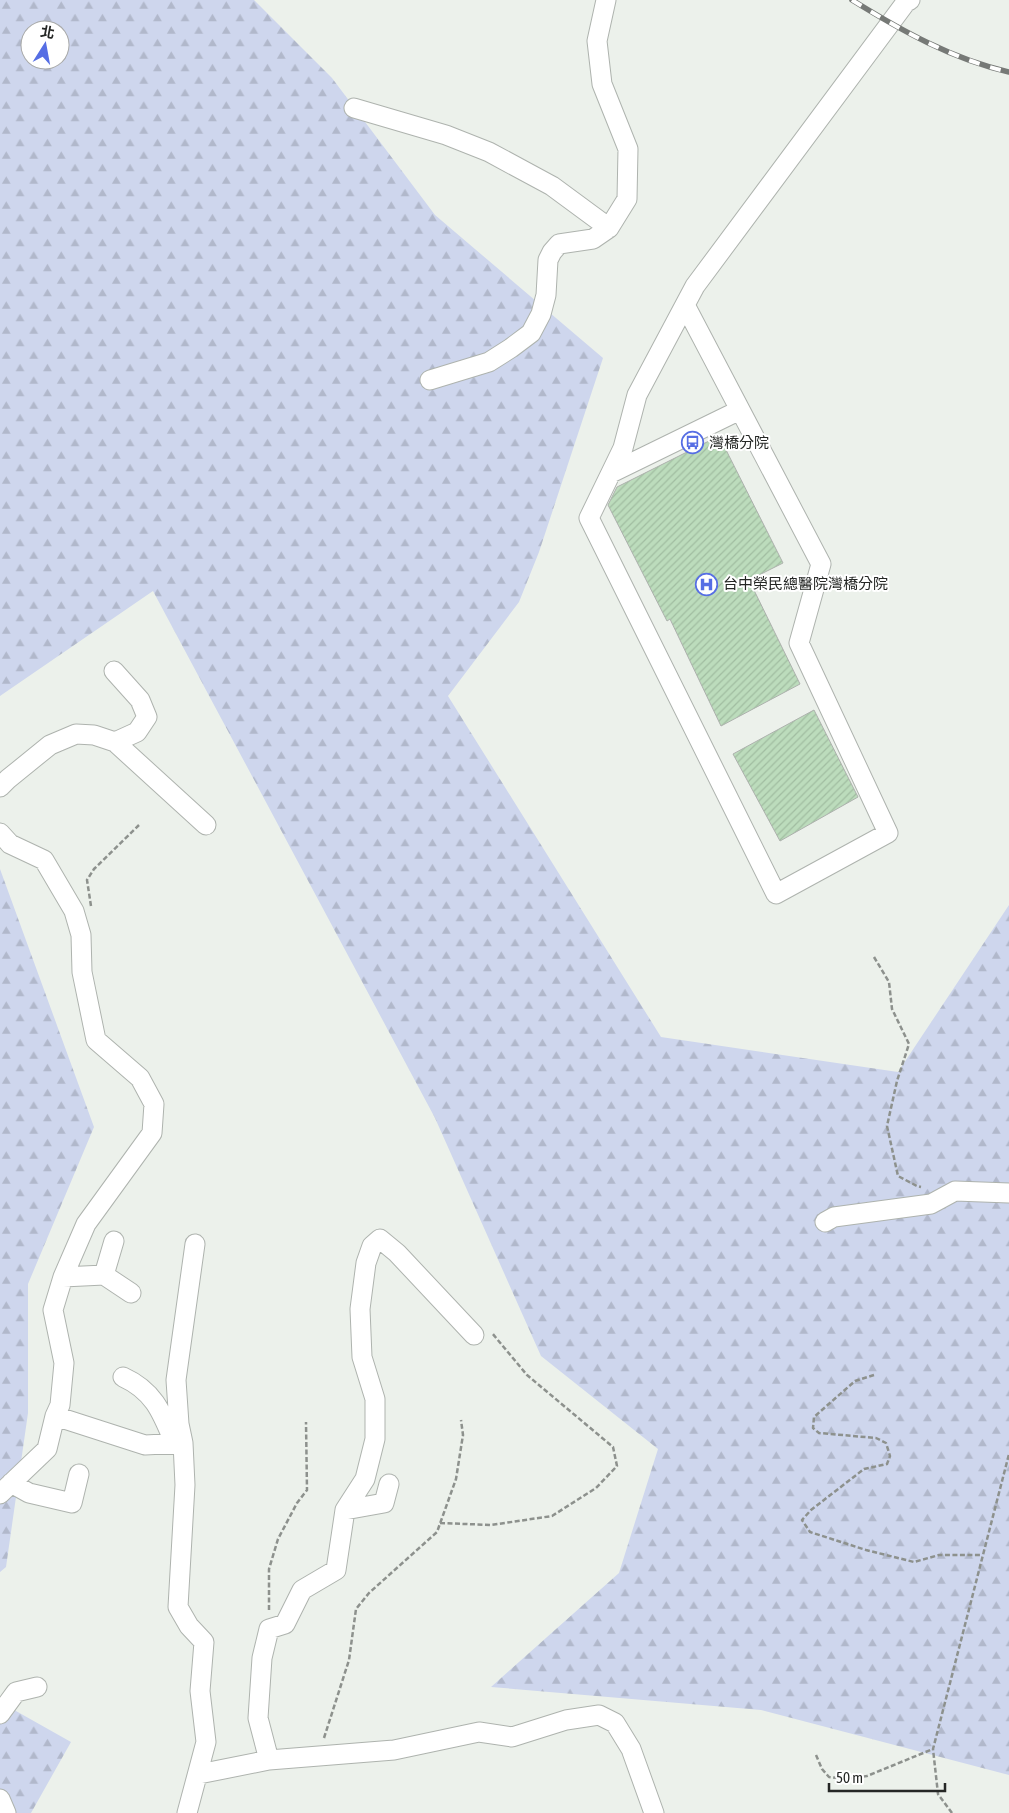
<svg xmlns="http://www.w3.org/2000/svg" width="1009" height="1813" font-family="'Asap Condensed','Noto Sans TC',sans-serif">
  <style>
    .forest { fill: url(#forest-firs); fill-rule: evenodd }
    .building { fill: url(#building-hatch); stroke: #adb1ad }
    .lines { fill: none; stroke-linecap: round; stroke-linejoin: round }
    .minor-casing { stroke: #aeb3ae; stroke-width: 21 }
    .path { stroke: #8d918d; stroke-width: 2.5; stroke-dasharray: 5 2.5; stroke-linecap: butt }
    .minor { stroke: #fff; stroke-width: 19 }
    .rail-casing { stroke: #767976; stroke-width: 5.5 }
    .rail { stroke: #fff; stroke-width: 4; stroke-dasharray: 11; stroke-linecap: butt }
    .labels { text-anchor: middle; stroke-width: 4; stroke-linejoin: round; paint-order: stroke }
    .poi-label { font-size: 15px; fill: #252725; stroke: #fff; text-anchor: start }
  </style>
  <defs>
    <pattern id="forest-firs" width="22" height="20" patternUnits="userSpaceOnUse" patternTransform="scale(1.25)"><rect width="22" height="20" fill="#ced6ed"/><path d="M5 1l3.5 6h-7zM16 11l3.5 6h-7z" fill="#b1b8cb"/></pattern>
    <pattern id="building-hatch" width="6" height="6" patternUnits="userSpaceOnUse" patternTransform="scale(1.25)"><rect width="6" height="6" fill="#bcdcbc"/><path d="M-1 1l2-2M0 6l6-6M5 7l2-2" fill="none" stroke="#a1bda1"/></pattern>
  </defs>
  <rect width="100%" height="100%" fill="#ecf1eb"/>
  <path class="forest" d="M0,0H254L332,78L435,215L603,358L539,552L519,602L448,696L661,1037L898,1072L1009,905V1775L761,1710L491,1687L619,1573L658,1449L541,1356L435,1118L153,591L0,696ZM30,30H60V60H30Z
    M0,869L94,1127L28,1284V1413L6,1567L0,1572Z
    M0,1702L71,1742L31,1813H0Z"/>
  <path class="building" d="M719,436L783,563L749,580L800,684L721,726L670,619L667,621L608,505L617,487Z
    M814,710L858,797L780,841L733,754Z"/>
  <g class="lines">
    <defs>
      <path id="minor" d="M354,108L446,135L489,152L552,186L609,228
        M685,305L821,564L799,643L888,833L776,894L589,518L623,448L637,395L695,286L906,2L910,0
        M430,380L489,362L511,348L531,333L541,314L546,295L548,260L552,252L559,244L593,239L609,228L627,199L628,149L602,84L597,41L606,0
        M611,473L740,410
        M114,671L140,700L147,717L137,732L115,742
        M0,787L8,779L50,745L76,734L94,735L115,742L206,825
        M0,833L10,844L44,860L74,911L81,935L82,972L96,1040L140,1078L154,1104L152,1133L86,1224L63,1277L53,1310L64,1363L60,1405L55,1416L47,1449L0,1494
        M825,1222L834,1217L931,1204L955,1191L1009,1193
        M104,1275L131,1293
        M63,1277L104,1275L114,1241
        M123,1377C154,1391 162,1413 174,1442
        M55,1416L145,1445L183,1443L185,1485L178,1607L189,1626L204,1642L200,1691L206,1742L187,1813
        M183,1443L179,1424L176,1380L195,1244
        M11,1483L29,1493L72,1503L79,1474
        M345,1510L384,1503L389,1484
        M0,1714L16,1692L37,1687
        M269,1760L258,1718L262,1658L269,1629L285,1624L302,1590L336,1570L345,1510L365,1479L375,1439V1399L362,1357L360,1309L366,1263L372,1246L380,1239L397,1253L474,1335
        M199,1774L269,1760L394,1750L479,1732L512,1737L566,1720L599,1715L615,1723L631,1749L654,1813
        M0,1799L6,1813"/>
    </defs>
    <use href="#minor" class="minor-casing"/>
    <path class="path" d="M91,906L87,880L94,869L139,825
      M874,957L889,982L892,1009L909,1044L897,1081L887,1126L898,1176L917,1186L921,1187
      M874,1375L855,1381L814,1417L813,1428L819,1433L876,1438L886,1443L890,1456L887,1464L864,1469L811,1510L802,1520L810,1532L866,1550L914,1562L939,1555H982
      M440,1523L491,1525L552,1516L596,1488L617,1466L613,1447L527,1375L492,1333
      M269,1610V1569L278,1539L297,1503L307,1490L306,1422
      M324,1738L349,1660L356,1609L369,1593L437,1532L456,1479L463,1435L461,1420
      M816,1755L822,1769L829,1777L847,1779L867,1776L933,1749
      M952,1813L938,1794L933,1749L1009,1454"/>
    <use href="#minor" class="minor"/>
    <defs>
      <path id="rail" d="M852,0C902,31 952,59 1009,72"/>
    </defs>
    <use href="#rail" class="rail-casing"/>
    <use href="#rail" class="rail"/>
  </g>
  <defs>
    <symbol id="bus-ring" viewBox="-11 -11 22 22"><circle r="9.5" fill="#fff" stroke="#566ee4" stroke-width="1.5"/><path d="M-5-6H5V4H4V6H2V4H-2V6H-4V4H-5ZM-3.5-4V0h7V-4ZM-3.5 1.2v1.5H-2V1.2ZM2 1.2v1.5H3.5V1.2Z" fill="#566ee4"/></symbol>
    <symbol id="hospital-ring" viewBox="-11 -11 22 22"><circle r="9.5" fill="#fff" stroke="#566ee4" stroke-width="1.5"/><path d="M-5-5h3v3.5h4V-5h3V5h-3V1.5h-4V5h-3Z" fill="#566ee4"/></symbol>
  </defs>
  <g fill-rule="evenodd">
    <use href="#bus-ring" x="680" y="430" width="25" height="25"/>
    <use href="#hospital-ring" x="694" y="572" width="25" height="25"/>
  </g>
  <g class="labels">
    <g class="poi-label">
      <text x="709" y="448">灣橋分院</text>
      <text x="723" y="589">台中榮民總醫院灣橋分院</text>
    </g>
  </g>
  <g transform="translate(45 45) rotate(11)"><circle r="24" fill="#ffffff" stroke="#a8a9a8"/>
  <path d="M0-4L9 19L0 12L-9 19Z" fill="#566ee4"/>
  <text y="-8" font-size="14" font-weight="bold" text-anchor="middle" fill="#252725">北</text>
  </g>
  <path d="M829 1783v8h116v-8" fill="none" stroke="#252725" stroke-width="2.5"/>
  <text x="836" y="1783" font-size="15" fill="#252725" stroke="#ffffff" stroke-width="4" paint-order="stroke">50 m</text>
</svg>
